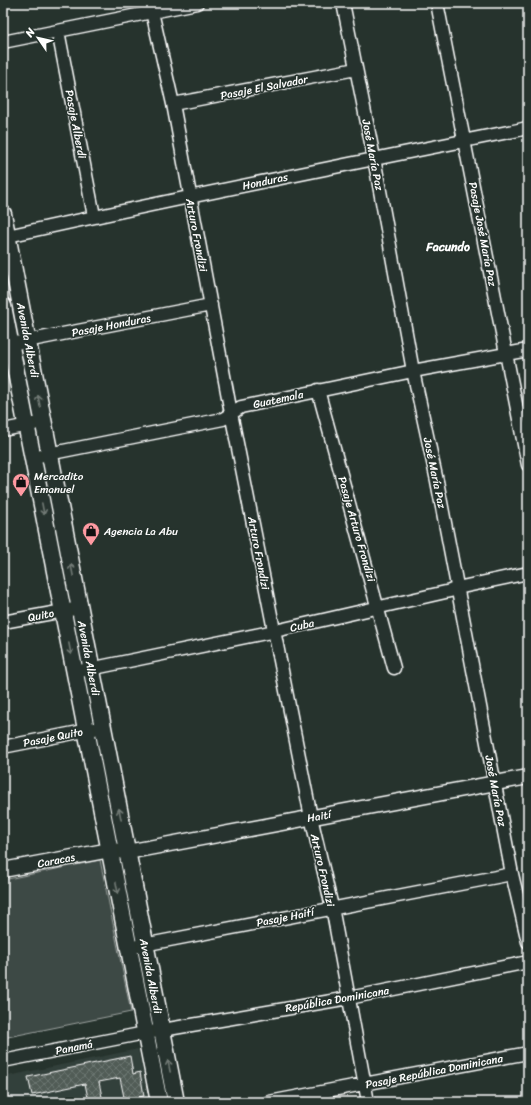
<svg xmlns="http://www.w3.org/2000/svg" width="531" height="1105" font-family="Sriracha,sans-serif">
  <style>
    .built { fill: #333f3a }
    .grass { fill: url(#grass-tufts); stroke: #9ea4a2 }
    .green { fill: #3e4944; stroke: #9ea4a2 }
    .building { fill: url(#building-cross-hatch); stroke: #fff }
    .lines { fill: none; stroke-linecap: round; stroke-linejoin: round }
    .minor-casing { stroke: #fff; stroke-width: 15 }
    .tertiary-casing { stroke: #fff; stroke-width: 17 }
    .secondary-casing { stroke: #fff; stroke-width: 19 }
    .minor { stroke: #26332d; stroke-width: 12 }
    .tertiary { stroke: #26332d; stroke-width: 14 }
    .secondary { stroke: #26332d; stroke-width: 16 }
    .oneway { stroke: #727a76 }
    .labels { text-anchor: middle; stroke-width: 3; stroke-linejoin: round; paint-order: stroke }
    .street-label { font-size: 11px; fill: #fff; stroke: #26332d }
    .poi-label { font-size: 11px; fill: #fff; stroke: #26332d; text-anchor: start }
    .neighbourhood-label { font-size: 12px; font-weight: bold; fill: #fff; stroke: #26332d }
  </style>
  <defs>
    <pattern id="grass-tufts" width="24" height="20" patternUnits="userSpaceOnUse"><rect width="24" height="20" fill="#3e4944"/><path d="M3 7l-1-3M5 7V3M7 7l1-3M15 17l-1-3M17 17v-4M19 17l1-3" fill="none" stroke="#5b6460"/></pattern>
    <pattern id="building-cross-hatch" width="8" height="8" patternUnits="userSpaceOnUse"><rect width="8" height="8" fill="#515c57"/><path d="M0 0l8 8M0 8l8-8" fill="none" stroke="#6b7470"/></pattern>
  </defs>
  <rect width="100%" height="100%" fill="#26332d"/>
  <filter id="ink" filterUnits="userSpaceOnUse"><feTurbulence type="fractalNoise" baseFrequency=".025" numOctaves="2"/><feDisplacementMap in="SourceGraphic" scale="8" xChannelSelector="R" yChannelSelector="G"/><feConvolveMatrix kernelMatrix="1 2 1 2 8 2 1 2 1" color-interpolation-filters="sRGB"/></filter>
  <g filter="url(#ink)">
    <path class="built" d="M138,1049L149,1102H3V1077Z"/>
    <path class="grass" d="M3,255L18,331L13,332L3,282Z
      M47,472L71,594H64L41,474Z"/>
    <path class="green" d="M100,860L131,1012L3,1038V880Z"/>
    <path class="building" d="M130,1056L133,1074L140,1072L144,1096L139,1097L140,1102H125L120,1078L99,1082L103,1102H89L85,1084L32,1095L28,1077Z"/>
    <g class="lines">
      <defs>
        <path id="minor" d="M150,3L173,104L231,413L311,817L332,907L368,1102
          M343,3L374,158L413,371L437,481L512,874L528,942
          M437,3L528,465
          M58,31L94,216
          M3,42L197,3
          M173,104L356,69
          M3,237C177,198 353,163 528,128
          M11,344L211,305
          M318,390L394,668
          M3,430L34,424
          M33,457L223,419L241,407L413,371L528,350
          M3,622L80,608
          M75,672L275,631L450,591L457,588L528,573
          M3,747L94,729
          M138,946L512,874
          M3,1061L145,1033L349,998L528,962
          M269,1102L528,1053"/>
        <path id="tertiary" d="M3,870L110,850L127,852L528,777"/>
        <path id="secondary" d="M3,214L176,1102
          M3,306L159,1102"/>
      </defs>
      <use href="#minor" class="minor-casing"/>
      <use href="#tertiary" class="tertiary-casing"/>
      <use href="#secondary" class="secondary-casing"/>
      <use href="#minor" class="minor"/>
      <use href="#tertiary" class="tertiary"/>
      <use href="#secondary" class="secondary"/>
    </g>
    <defs><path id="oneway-shaft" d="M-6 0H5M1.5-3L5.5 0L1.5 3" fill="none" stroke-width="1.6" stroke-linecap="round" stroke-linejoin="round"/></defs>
    <g class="oneway">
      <use href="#oneway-shaft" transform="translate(39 401) rotate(-101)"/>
      <use href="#oneway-shaft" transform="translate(43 509) rotate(79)"/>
      <use href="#oneway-shaft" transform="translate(72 570) rotate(-101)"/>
      <use href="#oneway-shaft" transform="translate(70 649) rotate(79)"/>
      <use href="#oneway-shaft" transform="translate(120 814) rotate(-101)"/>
      <use href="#oneway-shaft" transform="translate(117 888) rotate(79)"/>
      <use href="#oneway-shaft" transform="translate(169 1066) rotate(-101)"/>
    </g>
  </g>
  <defs>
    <symbol id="shop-pin" viewBox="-11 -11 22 30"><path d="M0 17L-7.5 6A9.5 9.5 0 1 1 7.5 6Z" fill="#ff9aa2" stroke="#26332d"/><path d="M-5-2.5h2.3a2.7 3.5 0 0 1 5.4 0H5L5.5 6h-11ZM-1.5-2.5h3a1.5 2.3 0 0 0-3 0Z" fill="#111"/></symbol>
  </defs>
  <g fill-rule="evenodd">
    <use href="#shop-pin" x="11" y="472" width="20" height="27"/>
    <use href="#shop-pin" x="81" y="521" width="20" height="27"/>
  </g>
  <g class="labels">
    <g class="street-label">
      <text transform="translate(264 87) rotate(-11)" y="4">Pasaje El Salvador</text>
      <text transform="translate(76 124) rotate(79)" y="4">Pasaje Alberdi</text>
      <text transform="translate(373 155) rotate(79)" y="4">José María Paz</text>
      <text transform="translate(265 181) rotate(-12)" y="4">Honduras</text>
      <text transform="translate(483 234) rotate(79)" y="4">Pasaje José María Paz</text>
      <text transform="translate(197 235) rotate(79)" y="4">Arturo Frondizi</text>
      <text transform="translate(111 325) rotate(-11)" y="4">Pasaje Honduras</text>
      <text transform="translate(28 340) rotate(79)" y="4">Avenida Alberdi</text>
      <text transform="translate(278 399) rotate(-12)" y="4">Guatemala</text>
      <text transform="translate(435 473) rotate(78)" y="4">José María Paz</text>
      <text transform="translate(357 529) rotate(74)" y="4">Pasaje Arturo Frondizi</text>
      <text transform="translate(259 553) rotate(79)" y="4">Arturo Frondizi</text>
      <text transform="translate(41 615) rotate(-11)" y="4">Quito</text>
      <text transform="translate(302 625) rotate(-13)" y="4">Cuba</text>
      <text transform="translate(89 658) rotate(79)" y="4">Avenida Alberdi</text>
      <text transform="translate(53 737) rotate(-11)" y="4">Pasaje Quito</text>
      <text transform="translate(496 791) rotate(79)" y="4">José María Paz</text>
      <text transform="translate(319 816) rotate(-10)" y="4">Haití</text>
      <text transform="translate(56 860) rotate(-11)" y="4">Caracas</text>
      <text transform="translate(323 870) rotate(77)" y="4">Arturo Frondizi</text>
      <text transform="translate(285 917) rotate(-11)" y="4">Pasaje Haití</text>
      <text transform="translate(151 976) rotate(79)" y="4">Avenida Alberdi</text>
      <text transform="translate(337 999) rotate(-10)" y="4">República Dominicana</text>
      <text transform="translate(74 1047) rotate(-11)" y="4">Panamá</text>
      <text transform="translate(434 1071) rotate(-11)" y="4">Pasaje República Dominicana</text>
    </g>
    <g class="poi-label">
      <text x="34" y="480">Mercadito<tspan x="34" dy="13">Emanuel</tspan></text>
      <text x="104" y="535">Agencia La Abu</text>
    </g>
    <g class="neighbourhood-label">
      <text x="448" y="251">Facundo</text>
    </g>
  </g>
  <rect width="531" height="1105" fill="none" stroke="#26332d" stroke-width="16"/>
  <rect x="8" y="8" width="515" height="1089" fill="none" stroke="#fff" stroke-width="1.5" filter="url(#ink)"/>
  <g transform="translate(38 38) rotate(304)" stroke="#26332d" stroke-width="3" paint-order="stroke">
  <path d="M0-3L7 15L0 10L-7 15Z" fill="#ffffff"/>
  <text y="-6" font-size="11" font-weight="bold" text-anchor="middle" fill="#ffffff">N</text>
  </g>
</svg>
